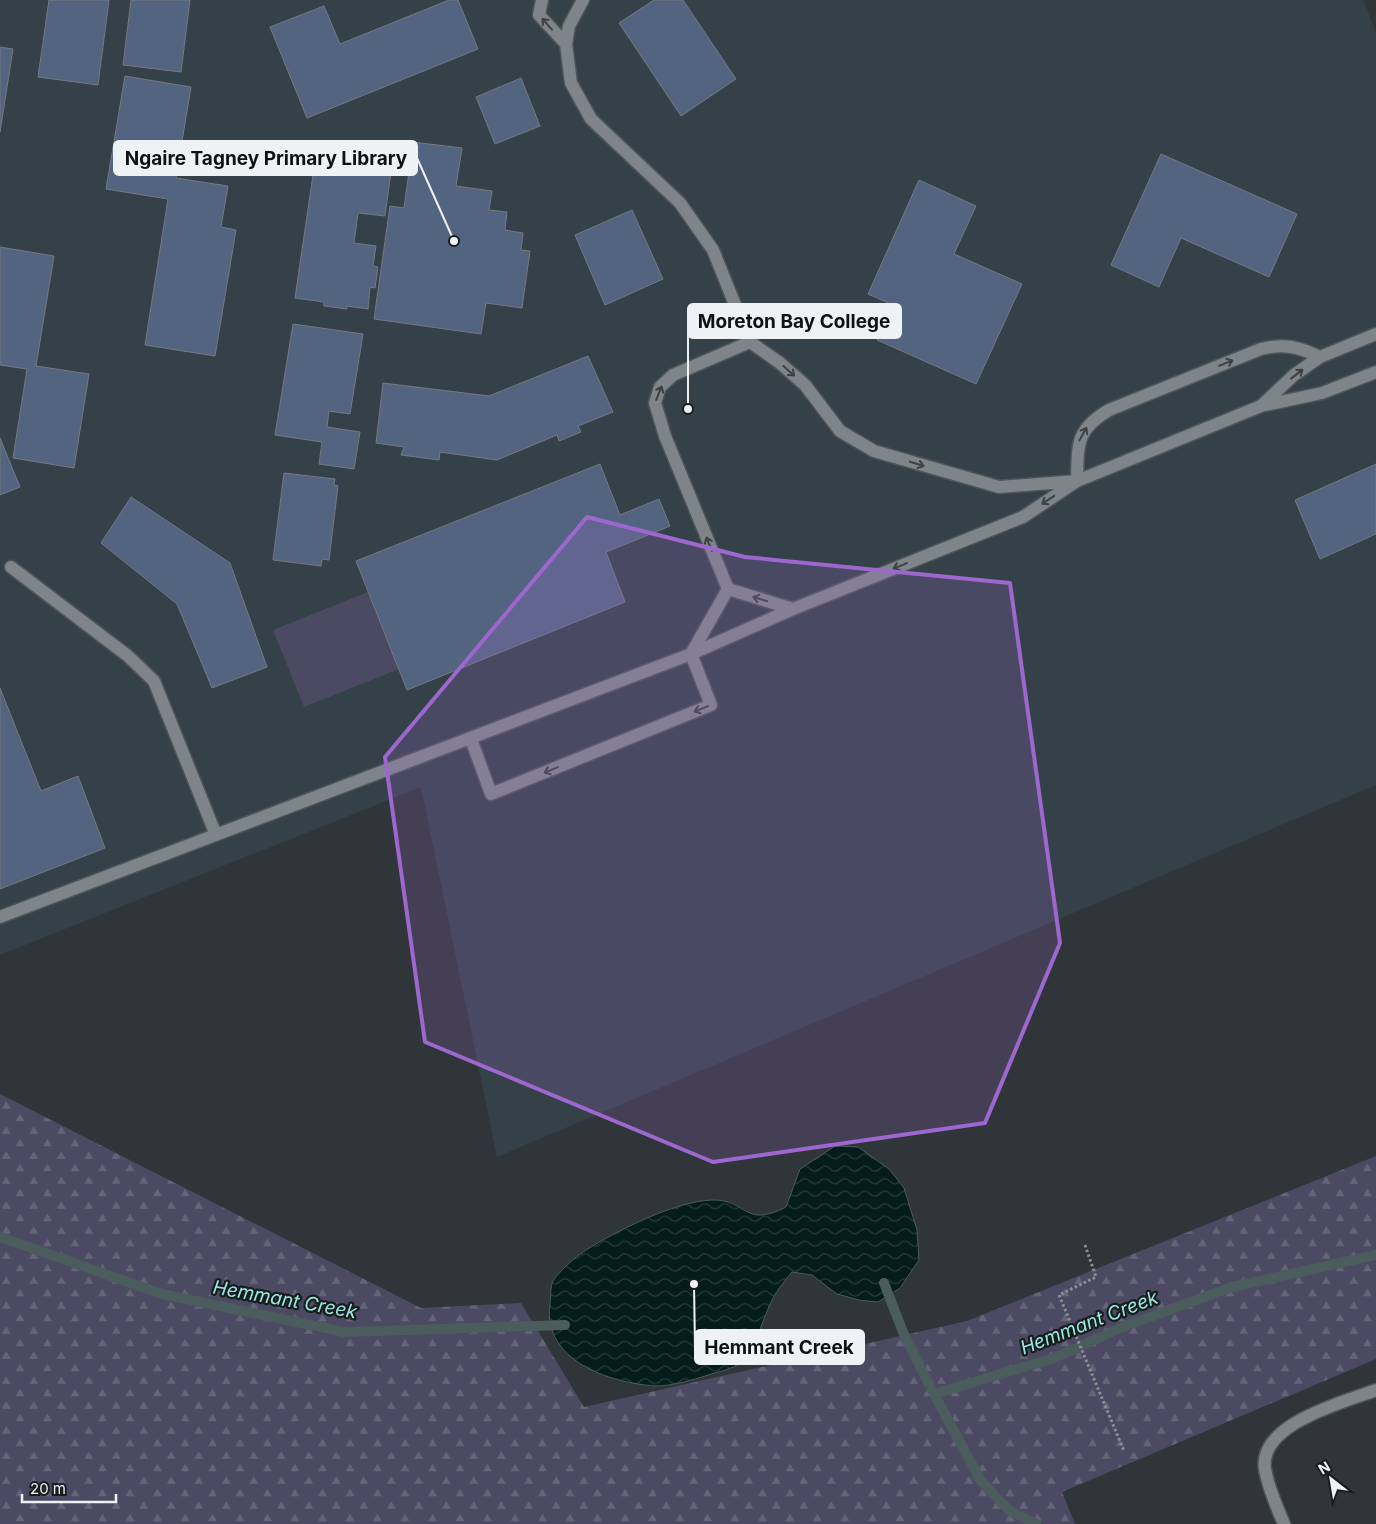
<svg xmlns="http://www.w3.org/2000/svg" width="1376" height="1524" font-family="Inter,sans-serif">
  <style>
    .built { fill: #354149 }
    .forest { fill: url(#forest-firs) }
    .pitch { fill: #4b4a62 }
    .water { fill: url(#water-waves); stroke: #4a5c5c }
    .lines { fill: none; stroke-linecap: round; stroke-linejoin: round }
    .stream { stroke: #4a5c5c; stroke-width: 10 }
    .building { fill: #536481; stroke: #757980 }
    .minor-casing { stroke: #4f5457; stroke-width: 15 }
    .path { stroke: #8b9094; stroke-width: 3; stroke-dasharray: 2.5 2.5; stroke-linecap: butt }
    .minor { stroke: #7e858a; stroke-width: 12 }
    .oneway { stroke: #3c4144 }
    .marked { fill: #9e67cf; fill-opacity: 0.2; stroke: #9e67cf; stroke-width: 4; stroke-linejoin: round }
    .labels { text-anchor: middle; stroke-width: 4.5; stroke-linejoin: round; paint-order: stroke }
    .water-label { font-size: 19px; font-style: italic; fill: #97e9e1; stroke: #191c1e }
    .leader { fill: none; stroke: #eef2f5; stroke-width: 2 }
    .callout-dot { fill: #eef2f5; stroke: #191c1e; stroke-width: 2 }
    .callout { fill: #eef2f5; stroke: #eef2f5; stroke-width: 2 }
    .callout-label { font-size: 19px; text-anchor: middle; font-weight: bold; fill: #111 }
  </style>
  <defs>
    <pattern id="forest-firs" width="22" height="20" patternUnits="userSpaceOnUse" patternTransform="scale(1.25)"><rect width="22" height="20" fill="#4b4a62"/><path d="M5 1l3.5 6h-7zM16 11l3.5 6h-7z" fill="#656579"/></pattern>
    <pattern id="water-waves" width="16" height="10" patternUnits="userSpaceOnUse" patternTransform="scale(1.25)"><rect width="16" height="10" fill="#041c1a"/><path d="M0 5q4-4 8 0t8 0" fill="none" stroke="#293d3c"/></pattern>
  </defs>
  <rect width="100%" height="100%" fill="#2f3539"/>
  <path class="built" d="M0,0H1363L1376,32V785L497,1157L421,787L0,955Z"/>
  <path class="forest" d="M0,1094L421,1308L521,1303L584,1407L967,1321L1376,1156V1359L1062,1492L1075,1524H0Z"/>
  <path class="pitch" d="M368,592L399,669L304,707L273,630Z"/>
  <path class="water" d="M835,1146L858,1147L889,1169L904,1188L917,1230L919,1260L900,1288L878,1302L859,1300L837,1294L812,1275L792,1272C787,1278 781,1285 776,1293C762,1315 760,1343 740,1363C733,1369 717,1372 708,1375C693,1380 671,1386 656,1386C610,1383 542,1361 550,1304C551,1297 550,1287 553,1281C558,1273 572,1260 580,1254C611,1233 675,1201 712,1200C748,1199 743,1229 786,1207L800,1169Z"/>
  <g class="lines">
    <path class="stream" d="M0,1237L162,1294L344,1332L565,1325
      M884,1283L903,1332L934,1394L1054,1358L1125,1326L1232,1287L1376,1255
      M934,1394L981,1481L1010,1511L1036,1524"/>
  </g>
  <path class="building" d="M49,0H109L98,85L38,77Z
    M131,0H190L181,72L123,65Z
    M449,0H458L478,49L307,118L270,27L324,6L340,44Z
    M654,0H683L736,79L681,116L619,23Z
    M0,47L13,49L0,132Z
    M125,76L191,87L176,178L228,186L221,227L236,230L215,356L145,345L168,199L106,189Z
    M521,78L540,126L495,144L476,97Z
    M318,141L368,148L366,160L392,164L385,216L358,213L354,243L376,246L373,266L378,267L375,288L370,287L368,309L347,306V309L324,306V302L295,298Z
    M413,142L462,148L456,186L492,191L489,210L507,212L505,230L523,233L521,250L530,251L522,308L486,303L481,334L374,319L390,206L404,208Z
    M1161,154L1297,214L1269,277L1181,238L1159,287L1111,265Z
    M919,180L976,206L954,254L1022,284L976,384L877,340L893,305L868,294Z
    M632,210L663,279L605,305L575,235Z
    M0,247L54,256L36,366L89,374L74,468L13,458L27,369L0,365Z
    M293,324L363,334L350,414L329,411L327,427L360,432L354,469L319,464L322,442L275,435Z
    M588,356L613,412L578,426L581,432L559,441L557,435L497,460L440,452L439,460L401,455L404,447L376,443L383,383L489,396Z
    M0,438L20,487L0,495Z
    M600,464L620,515L659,499L670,526L606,552L625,602L407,690L356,561Z
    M1376,464V534L1320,559L1295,500Z
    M284,473L335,479L334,485L338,486L329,560L322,559L321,566L273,560Z
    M131,497L230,563L267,667L212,688L177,604L101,543Z
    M0,688L41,791L78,776L105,848L0,889Z"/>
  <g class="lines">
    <defs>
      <path id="minor" d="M542,0L539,15L566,44
        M583,0L569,26L566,44L571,83L591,119L680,203L713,250L750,342L780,363L805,385L840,431L874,451L999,487L1077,481L1023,517L793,609L691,654L728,589
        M1320,357C1299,347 1284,343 1261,349L1109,410C1075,430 1078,445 1077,481L1261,406L1322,393L1376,372
        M1261,406L1294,375L1320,357L1376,334
        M11,567L128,656L154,681L216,835
        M728,589L665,436L655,403L660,387L673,375L750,342
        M728,589L793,609
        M0,917L691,654L711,705L491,794L471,739
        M1284,1524C1277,1507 1268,1488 1265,1469C1258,1424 1344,1402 1376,1390"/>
    </defs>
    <use href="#minor" class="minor-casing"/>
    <path class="path" d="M1085,1245L1096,1277L1059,1295L1124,1451"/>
    <use href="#minor" class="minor"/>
  </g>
  <defs><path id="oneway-shaft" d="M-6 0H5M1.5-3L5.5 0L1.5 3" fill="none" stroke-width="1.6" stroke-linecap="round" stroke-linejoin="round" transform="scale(1.25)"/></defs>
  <g class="oneway">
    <use href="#oneway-shaft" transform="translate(547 24) rotate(-132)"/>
    <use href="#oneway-shaft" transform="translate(1226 363) rotate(-22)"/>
    <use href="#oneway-shaft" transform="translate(789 371) rotate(42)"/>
    <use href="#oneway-shaft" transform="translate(1297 374) rotate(-38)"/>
    <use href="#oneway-shaft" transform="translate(659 393) rotate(-68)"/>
    <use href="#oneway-shaft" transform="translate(1083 434) rotate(-61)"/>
    <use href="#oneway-shaft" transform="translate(917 464) rotate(17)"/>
    <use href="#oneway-shaft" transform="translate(1048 500) rotate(147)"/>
    <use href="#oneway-shaft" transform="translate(709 544) rotate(-112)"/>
    <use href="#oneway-shaft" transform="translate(900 566) rotate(158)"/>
    <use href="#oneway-shaft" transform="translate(760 599) rotate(-163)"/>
    <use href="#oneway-shaft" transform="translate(701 709) rotate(158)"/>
    <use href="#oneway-shaft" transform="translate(551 770) rotate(158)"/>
  </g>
  <path class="marked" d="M587,517L745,557L1010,583L1060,943L985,1123L713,1162L425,1042L385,757Z"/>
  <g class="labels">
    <g class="water-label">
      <text transform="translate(285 1299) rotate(10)" y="7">Hemmant Creek</text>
      <text transform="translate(1089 1322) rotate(-21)" y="7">Hemmant Creek</text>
    </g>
  </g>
  <path class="leader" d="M454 241L417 158M688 409L688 321M694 1284L695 1347"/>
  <g class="callout-dot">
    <circle cx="454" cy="241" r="5"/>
    <circle cx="688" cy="409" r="5"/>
    <circle cx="694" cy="1284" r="5"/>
  </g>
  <g class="callout">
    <rect x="114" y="141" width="303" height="34" rx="5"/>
    <rect x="688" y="304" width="213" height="34" rx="5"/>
    <rect x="695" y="1330" width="169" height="34" rx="5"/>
  </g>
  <g class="callout-label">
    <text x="266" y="165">Ngaire Tagney Primary Library</text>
    <text x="794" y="328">Moreton Bay College</text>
    <text x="779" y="1354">Hemmant Creek</text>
  </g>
  <g transform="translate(1331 1479) rotate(329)" stroke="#191c1e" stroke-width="4" paint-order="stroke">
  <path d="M0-4L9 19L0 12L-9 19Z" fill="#eef2f5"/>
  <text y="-8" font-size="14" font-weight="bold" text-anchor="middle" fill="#eef2f5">N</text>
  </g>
  <path d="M22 1494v8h94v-8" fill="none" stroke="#eef2f5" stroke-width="2.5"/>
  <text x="30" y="1494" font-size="15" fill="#eef2f5" stroke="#191c1e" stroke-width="4" paint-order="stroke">20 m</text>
</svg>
